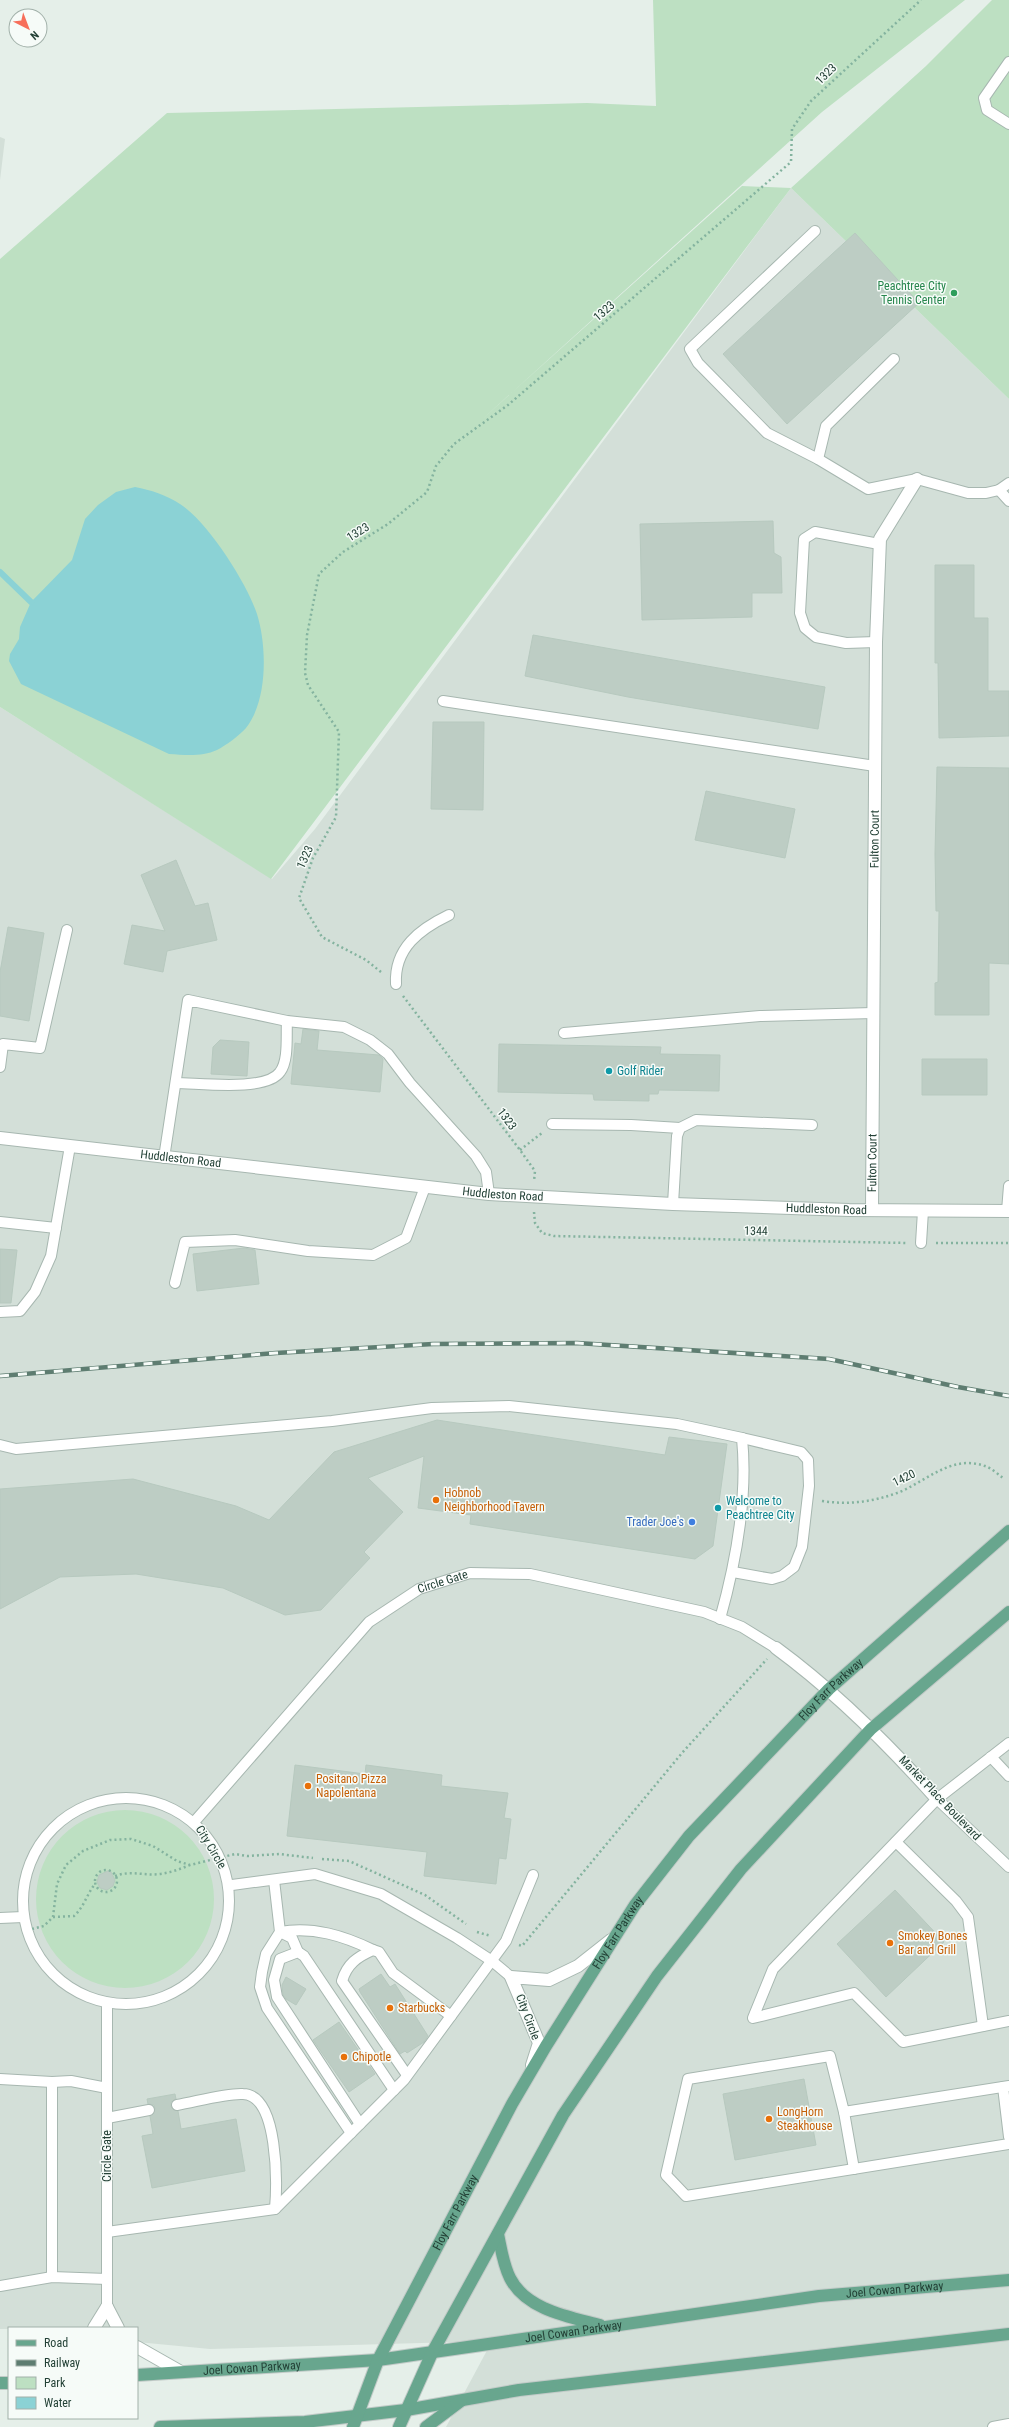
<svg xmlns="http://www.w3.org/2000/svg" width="1009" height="2427" font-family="'Roboto Condensed',sans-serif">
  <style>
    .built { fill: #d3dfd8 }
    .green { fill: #bde0c2 }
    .water { fill: #8bd2d5 }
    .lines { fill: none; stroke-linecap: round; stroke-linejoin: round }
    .stream { stroke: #8bd2d5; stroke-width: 6 }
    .building { fill: #bdcdc4; stroke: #b7c9bf }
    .service-casing { stroke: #a7b7b0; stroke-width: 12 }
    .minor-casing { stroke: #a7b7b0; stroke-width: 14 }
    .primary-casing { stroke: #c1cac7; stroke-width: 14 }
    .path { stroke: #84b39f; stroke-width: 2.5; stroke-dasharray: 2 3; stroke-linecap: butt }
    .service { stroke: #fff; stroke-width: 10 }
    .minor { stroke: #fff; stroke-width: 12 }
    .primary { stroke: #68a68e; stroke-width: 12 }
    .rail-casing { stroke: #5e7d71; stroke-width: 4.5 }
    .rail { stroke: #f6fbf8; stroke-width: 3; stroke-dasharray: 9; stroke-linecap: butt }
    .leisure-dot { fill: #2e9e5b; stroke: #f6fbf8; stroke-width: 1.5 }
    .culture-dot { fill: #0f9aa8; stroke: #f6fbf8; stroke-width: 1.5 }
    .food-dot { fill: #e8710a; stroke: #f6fbf8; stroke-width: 1.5 }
    .shop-dot { fill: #3f7fe0; stroke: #f6fbf8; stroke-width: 1.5 }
    .labels { text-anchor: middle; stroke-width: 3; stroke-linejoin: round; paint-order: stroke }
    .street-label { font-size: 12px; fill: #234136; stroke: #f6fbf8 }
    .leisure-label { font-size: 12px; fill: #27864d; stroke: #f6fbf8; text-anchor: end }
    .culture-label { font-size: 12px; fill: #0d838f; stroke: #f6fbf8; text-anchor: start }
    .food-label { font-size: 12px; fill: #c56008; stroke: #f6fbf8; text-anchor: start }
    .shop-label { font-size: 12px; fill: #366cbe; stroke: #f6fbf8; text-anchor: end }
  </style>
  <rect width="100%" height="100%" fill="#e5efe9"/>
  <path class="built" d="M0,137L5,139L0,180Z
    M791,188L1009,399V2427H446L492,2341L210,2349L137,2342V2328L0,2329V707L272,879L315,829Z"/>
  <path class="green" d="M653,0H965L822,112L478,423L742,186L791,188L926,66L992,0H1009V399L791,188L271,879L0,707V259L167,113L587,103L656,106Z
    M36 1899a89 89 0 1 1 178 0a89 89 0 1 1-178 0Z"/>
  <path class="water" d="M135,487C151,490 166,495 180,504C207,521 247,583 257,614C267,646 268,700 246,728C240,735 225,746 217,750C202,757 185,755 169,754L21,684L9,661L10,654L19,639L20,627L31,602L72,560L85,519L98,505L116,492Z"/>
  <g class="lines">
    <path class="stream" d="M0,572L31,602"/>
  </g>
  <path class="building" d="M855,233L919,303L787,424L723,354Z
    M773,521L774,553L781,557L782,593H752V617L642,620L640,524Z
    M935,565H974V618H988V691H1009V736L939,738L938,663H935Z
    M533,635L825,687L818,729L628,697L525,676Z
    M433,722H484L483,810L431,809Z
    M937,767L1009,768V964L989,963V1015H935V983L938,982L939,911H936L935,854Z
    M706,791L795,809L785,858L695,840Z
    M176,860L195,906L208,903L217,940L167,951L163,972L124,964L132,925L165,931L141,875Z
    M8,927L44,933L29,1021L0,1016V972Z
    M303,1029L319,1031L317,1050L379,1055L383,1059L380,1092L291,1084L295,1043L301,1044Z
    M220,1040L249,1042L247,1076L211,1074L213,1047Z
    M499,1044L661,1047L660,1054L720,1055L719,1091L659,1090L658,1094H649V1101L594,1100L593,1094L498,1092Z
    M922,1059H987V1095H922Z
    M244,1248L255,1250L259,1284L197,1291L193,1254Z
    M0,1249L17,1250L11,1303H0Z
    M437,1420L665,1455L669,1437L727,1444L713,1546L695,1559L470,1524L471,1515L418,1508L424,1456L368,1478L403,1512L364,1552L370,1558L321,1610L285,1615L223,1588L136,1574L60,1577L0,1609V1489L133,1479L236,1506L269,1520L334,1452Z
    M295,1765L365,1774L366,1765L442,1775L441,1786L508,1793L504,1818L511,1819L506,1859L499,1858L496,1884L424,1876L427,1852L287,1836Z
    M110,1870L115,1880L113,1886L107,1890L100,1888L97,1882L99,1875Z
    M895,1890L944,1942L886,1997L837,1944Z
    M381,1974L390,1987L395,1984L428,2036L424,2042L407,2053L405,2051L400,2054L360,1992L359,1989Z
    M286,1977L306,1989L296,2005L286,1999L283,1995L282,1985Z
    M339,2022L375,2074L349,2092L313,2040Z
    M804,2079L816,2145L735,2160L723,2094Z
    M175,2094L176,2099L171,2102V2107L178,2111L181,2129L236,2119L245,2171L152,2188L142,2136L153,2134L150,2116L155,2109L154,2105L148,2104L147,2099Z"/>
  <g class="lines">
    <defs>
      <g id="service">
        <path d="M1009,62L984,98L987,110L1009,124"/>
        <path d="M815,231L690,349L698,363L767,433L818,459L868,489L917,479L968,493H986L999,490L1009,483"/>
        <path d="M818,459L826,426L894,359"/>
        <path d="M999,490L1009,501"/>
        <path d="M876,642L846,643L816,637L805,628L800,613L804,539L815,532L879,544"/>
        <path d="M443,701L875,766"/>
        <path d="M396,984C394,948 420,929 449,915"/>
        <path d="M564,1033L760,1016L873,1013"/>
        <path d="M0,1067L3,1044L40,1048L67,930"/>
        <path d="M176,1083C199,1083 266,1092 280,1072C289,1060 286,1036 287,1021"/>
        <path d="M552,1124L631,1125L680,1128"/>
        <path d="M164,1158L188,1000L287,1021L344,1027L370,1040L388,1054L410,1083L476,1156L486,1172L489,1194"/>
        <path d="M673,1204L677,1136L680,1128L696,1120L812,1125"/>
        <path d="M1007,1211L1009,1186"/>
        <path d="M0,1222L56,1228"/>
        <path d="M921,1243L923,1211"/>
        <path d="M175,1283L185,1242L235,1240L308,1251L373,1255L406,1238L425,1187"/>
        <path d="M0,1312L20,1311L35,1292L51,1256L70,1146"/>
        <path d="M0,1445L16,1449L332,1421L432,1408L509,1406L677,1424L742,1438C748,1498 736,1562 720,1619"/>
        <path d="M733,1572L772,1579L782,1576L794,1567L802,1547L809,1486L808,1460L801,1452L742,1438"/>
        <path d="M1009,1743L937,1799L773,1969L753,2018L854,1993L903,2042L1009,2021"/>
        <path d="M991,1757L1009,1776"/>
        <circle cx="126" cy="1901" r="103"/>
        <path d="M937,1799L1009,1867"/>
        <path id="s1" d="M195,1821L369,1622L419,1589L470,1573L530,1574L704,1612L742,1627L776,1648"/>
        <path d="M896,1842L956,1901L968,1917L983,2026"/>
        <path d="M274,1880L280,1932L266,1954L262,1972L260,1987L267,2008L351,2133"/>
        <path d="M232,1885L315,1874L381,1894L457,1938L492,1961L511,1977"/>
        <path d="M0,1918L23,1917"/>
        <path d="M280,1932C313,1926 344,1936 373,1950"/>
        <path d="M280,1932L292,1938L298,1952"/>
        <path d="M407,2075L342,1981C347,1964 357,1957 373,1950L379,1952L393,1973L451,2016"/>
        <path d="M0,2079L52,2082V2277"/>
        <path d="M52,2082L71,2081L107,2088"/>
        <path d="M1009,2086L844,2112L830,2056L688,2079L666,2175L686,2196L1009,2144"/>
        <path d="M1003,2087L1009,2137"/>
        <path d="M177,2105C195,2102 226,2093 243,2094C279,2095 277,2185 275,2209"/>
        <path d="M844,2112L854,2169"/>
        <path d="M107,2118L149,2110"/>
        <path d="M360,2124L277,1997L274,1980L280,1959L298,1952L304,1956L394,2090"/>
        <path d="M107,2232L275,2209L404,2080L506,1941L533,1875"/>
        <path d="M0,2286L52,2277L107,2279"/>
        <path d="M107,2307V2006"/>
        <path d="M993,2427L1009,2424"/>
      </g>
      <g id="minor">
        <path id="s2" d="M0,1138L489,1194L673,1204L849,1210L1009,1211"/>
        <path id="s3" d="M872,1210L876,642L880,539L917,479"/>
        <path d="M776,1648C836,1692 888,1744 937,1799"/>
        <path d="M532,2065L539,2043L511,1977L549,1980L578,1966L611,1940"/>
        <path d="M107,2307L118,2328"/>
        <path d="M94,2328L107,2307"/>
        <path d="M137,2347L181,2372"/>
      </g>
      <g id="primary">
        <path d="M498,2234C501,2248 503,2264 510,2278C526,2310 570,2317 600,2325"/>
        <path id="s4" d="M137,2375L378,2360L819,2296L1009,2280"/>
        <path d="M0,2383H9"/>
        <path d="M160,2427L305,2422L406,2410L519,2390L1009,2334"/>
        <path id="s5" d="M353,2427L378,2360L512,2104L546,2046L635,1905L689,1836L829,1689L1009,1531"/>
        <path d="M399,2427L432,2353L563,2115L657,1976L741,1869L871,1729L1009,1612"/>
        <path d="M426,2427L461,2401"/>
      </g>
    </defs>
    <use href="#service" class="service-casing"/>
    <use href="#minor" class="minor-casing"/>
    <use href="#primary" class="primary-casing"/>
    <path class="path" d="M381,972L366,960L322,937L299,898L313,858L336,817L339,732L308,685L305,673L307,635L319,574L343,552L388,524L427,492L436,466L454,444L508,405L791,162L792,129L811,101L921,0
      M403,996L520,1150L535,1171L534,1181
      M520,1150L542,1133
      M534,1212L535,1223L542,1233L554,1236L907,1243
      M936,1243H1009
      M822,1501C848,1505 872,1502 897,1493C926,1482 951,1454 985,1466C991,1468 998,1474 1003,1478
      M322,1859L349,1861L425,1895L466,1924
      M95 1881a11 11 0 1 1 22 0a11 11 0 1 1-22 0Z
      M115,1876C131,1870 144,1876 159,1874C170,1873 180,1869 190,1865
      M53,1917L74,1916C84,1907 87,1894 95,1884
      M32,1929L44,1926L53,1917L57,1884L66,1865L83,1851L110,1840L131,1839L153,1846L177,1861L190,1865L235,1854L247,1856L279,1854L313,1858
      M477,1932L491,1936
      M519,1945L522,1946L682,1753L767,1659"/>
    <use href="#service" class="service"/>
    <use href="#minor" class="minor"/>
    <use href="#primary" class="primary"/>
    <defs>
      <path id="rail" d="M0,1376L276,1353L433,1344L577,1343L829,1359L958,1387L1009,1396"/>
    </defs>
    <use href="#rail" class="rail-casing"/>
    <use href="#rail" class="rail"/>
  </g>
  <circle class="leisure-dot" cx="954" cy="293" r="4"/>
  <g class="culture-dot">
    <circle cx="609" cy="1071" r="4"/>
    <circle cx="718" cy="1508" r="4"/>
  </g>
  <g class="food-dot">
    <circle cx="436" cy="1500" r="4"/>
    <circle cx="308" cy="1786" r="4"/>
    <circle cx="890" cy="1943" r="4"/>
    <circle cx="390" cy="2008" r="4"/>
    <circle cx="344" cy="2057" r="4"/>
    <circle cx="769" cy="2119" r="4"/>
  </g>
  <circle class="shop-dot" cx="692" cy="1522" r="4"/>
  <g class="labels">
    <g class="street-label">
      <text transform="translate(826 74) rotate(-44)" y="4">1323</text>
      <text transform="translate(604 311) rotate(-41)" y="4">1323</text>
      <text transform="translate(358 532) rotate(-32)" y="4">1323</text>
      <text dy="4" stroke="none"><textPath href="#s3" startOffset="371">Fulton Court</textPath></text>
      <text transform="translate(305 857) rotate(-66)" y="4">1323</text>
      <text transform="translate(507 1119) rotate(53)" y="4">1323</text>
      <text dy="4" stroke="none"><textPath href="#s2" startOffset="182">Huddleston Road</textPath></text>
      <text dy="4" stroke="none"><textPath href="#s3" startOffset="47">Fulton Court</textPath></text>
      <text dy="4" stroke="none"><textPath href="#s2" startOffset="506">Huddleston Road</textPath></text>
      <text dy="4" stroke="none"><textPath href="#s2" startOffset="830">Huddleston Road</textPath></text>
      <text transform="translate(756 1231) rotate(1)" y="4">1344</text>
      <text transform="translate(904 1478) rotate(-26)" y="4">1420</text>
      <text dy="4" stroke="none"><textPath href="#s1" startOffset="349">Circle Gate</textPath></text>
      <text dy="4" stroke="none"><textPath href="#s5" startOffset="886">Floy Farr Parkway</textPath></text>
      <text transform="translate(940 1798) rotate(46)" y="4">Market Place Boulevard</text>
      <text transform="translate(211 1847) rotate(59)" y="4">City Circle</text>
      <text dy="4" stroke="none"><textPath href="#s5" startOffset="562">Floy Farr Parkway</textPath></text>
      <text transform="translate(528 2017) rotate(69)" y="4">City Circle</text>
      <text transform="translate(107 2156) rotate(-90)" y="4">Circle Gate</text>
      <text dy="4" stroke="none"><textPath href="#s5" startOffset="238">Floy Farr Parkway</textPath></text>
      <text dy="4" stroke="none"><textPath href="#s4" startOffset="763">Joel Cowan Parkway</textPath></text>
      <text dy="4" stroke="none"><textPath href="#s4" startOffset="439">Joel Cowan Parkway</textPath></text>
      <text dy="4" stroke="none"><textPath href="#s4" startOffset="115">Joel Cowan Parkway</textPath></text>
    </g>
    <g class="leisure-label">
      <text x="946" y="290">Peachtree City<tspan x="946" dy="14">Tennis Center</tspan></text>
    </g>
    <g class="culture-label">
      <text x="617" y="1075">Golf Rider</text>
      <text x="726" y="1505">Welcome to<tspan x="726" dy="14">Peachtree City</tspan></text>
    </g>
    <g class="food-label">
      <text x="444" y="1497">Hobnob<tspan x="444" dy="14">Neighborhood Tavern</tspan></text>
      <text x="316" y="1783">Positano Pizza<tspan x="316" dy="14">Napolentana</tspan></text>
      <text x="898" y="1940">Smokey Bones<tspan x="898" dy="14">Bar and Grill</tspan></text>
      <text x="398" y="2012">Starbucks</text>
      <text x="352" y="2061">Chipotle</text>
      <text x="777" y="2116">LongHorn<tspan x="777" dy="14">Steakhouse</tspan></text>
    </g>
    <g class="shop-label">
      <text x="684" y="1526">Trader Joe's</text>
    </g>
  </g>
  <rect x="8" y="2327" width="130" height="92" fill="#f6fbf8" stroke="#a2b1aa"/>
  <rect x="16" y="2340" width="20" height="6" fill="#68a68e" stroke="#a2b1aa"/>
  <text x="44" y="2347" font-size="12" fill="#234136">Road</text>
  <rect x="16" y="2360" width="20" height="6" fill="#5e7d71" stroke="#a2b1aa"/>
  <text x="44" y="2367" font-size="12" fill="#234136">Railway</text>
  <rect x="16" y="2377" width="20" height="12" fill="#bde0c2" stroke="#a2b1aa"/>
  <text x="44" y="2387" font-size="12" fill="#234136">Park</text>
  <rect x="16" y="2397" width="20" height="12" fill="#8bd2d5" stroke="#a2b1aa"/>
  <text x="44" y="2407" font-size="12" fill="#234136">Water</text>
  <g transform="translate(28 28) rotate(138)"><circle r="19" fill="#f6fbf8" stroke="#a2b1aa"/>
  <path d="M0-3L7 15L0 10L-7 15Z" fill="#f76e5a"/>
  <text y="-6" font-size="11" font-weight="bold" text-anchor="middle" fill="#234136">N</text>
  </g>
</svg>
